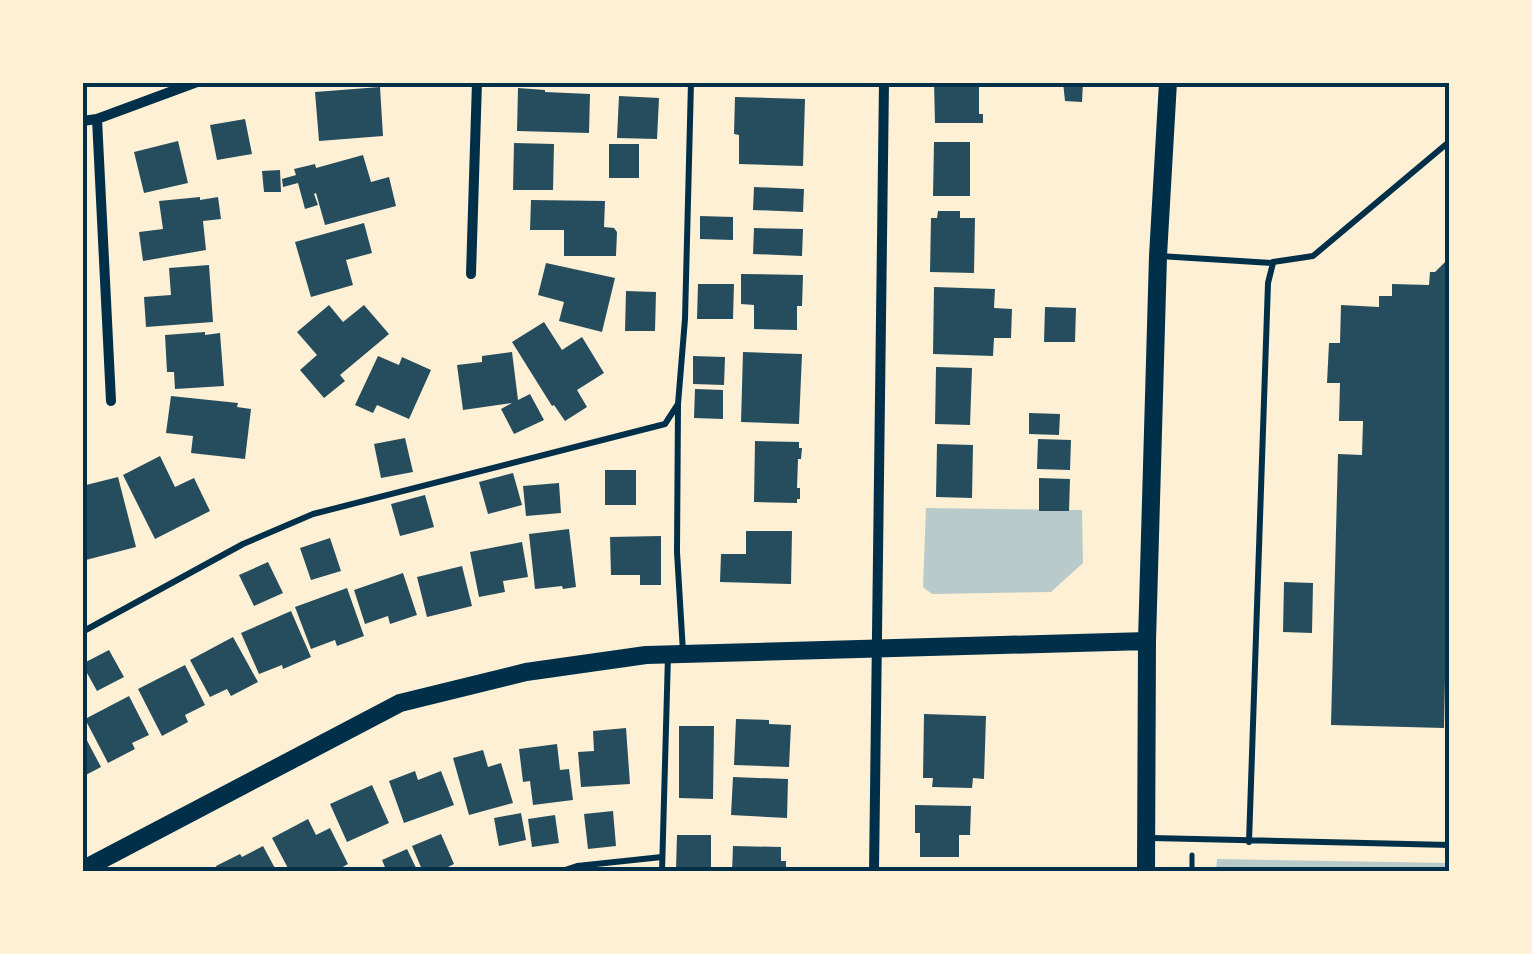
<svg xmlns="http://www.w3.org/2000/svg" width="1532" height="954" font-family="'Open Sans',sans-serif">
  <style>
    .green { fill: #b9caca }
    .building { fill: #264d5e }
    .lines { fill: none; stroke-linecap: round; stroke-linejoin: round }
    .path { stroke: #003049; stroke-width: 5 }
    .service { stroke: #003049; stroke-width: 6 }
    .minor { stroke: #003049; stroke-width: 10 }
    .tertiary { stroke: #003049; stroke-width: 18 }
    .neatline { fill: none; stroke: #003049; stroke-width: 4 }
  </style>
  <rect width="100%" height="100%" fill="#fdf0d5"/>
  <path class="green" d="M926,508L1082,510L1083,563L1051,592L932,594L923,587Z
    M1217,859L1449,863V871H1216Z"/>
  <path class="building" d="M934,82H979V114H983V123H935Z
    M1063,82H1083L1082,102L1065,101Z
    M380,87L383,136L319,141L315,92Z
    M518,88L545,90V92L590,94L589,133L517,131Z
    M619,96L659,98L657,139L617,138Z
    M735,97L805,99L803,166L739,164V135L734,134Z
    M245,119L252,154L217,160L210,125Z
    M178,141L188,183L144,193L134,152Z
    M934,142H970V196H933Z
    M514,143L554,144L553,190H513Z
    M609,144H639V178H609Z
    M363,155L371,182L389,177L396,206L325,225L316,193L314,194L318,205L305,209L298,183L283,187L282,179L296,175L294,169L315,164L316,168Z
    M280,170L281,192H264L262,171Z
    M754,187L804,189L803,212L753,210Z
    M200,197V200L218,197L221,219L203,221L206,250L143,261L139,232L163,229L159,201Z
    M531,200L605,201L604,227L614,228L617,232L616,256H564V230H530Z
    M938,211H960V218H975L974,273L930,272L931,218H937Z
    M700,216L733,217V240L700,239Z
    M364,223L372,253L346,260L353,285L311,297L295,242Z
    M754,228L803,229L802,256L753,254Z
    M1450,257V677L1445,680L1444,728L1331,725L1338,454L1362,455L1363,421H1339L1340,383H1327L1329,343H1340L1341,305L1379,307V296H1392V284L1429,285L1430,272H1435Z
    M546,263L615,278L602,332L559,321L564,302L538,295Z
    M209,265L213,322L146,327L144,297L171,295L169,268Z
    M741,274L803,275L802,306H797V330L754,329V305L741,304Z
    M698,284H734L733,319H697Z
    M934,287L995,289L994,308L1012,309L1011,338H994L993,356L933,354Z
    M626,291L656,292L655,331H625Z
    M329,305L343,322L364,305L389,334L340,375L345,381L324,398L300,370L317,355L297,332Z
    M1045,307L1076,308L1075,342H1044Z
    M544,322L562,350L582,337L604,373L577,390L587,407L565,421L554,405L552,406L512,342Z
    M205,332V335L220,333L224,386L175,389L174,372H167L165,335Z
    M512,352L518,400L530,394L544,420L514,434L501,409L512,403L463,410L457,365L482,362V356Z
    M743,352L802,354L799,424L741,422Z
    M378,356L399,365L402,357L431,370L409,419L377,405L373,413L355,405Z
    M693,356L725,357L724,385L693,384Z
    M936,367L972,368L970,425L935,424Z
    M695,389L723,390V419L694,418Z
    M171,396L238,403L237,407L251,409L245,459L191,453L193,436L166,433Z
    M1029,413L1060,414L1059,435L1029,434Z
    M405,438L413,472L381,478L374,444Z
    M1038,439L1071,440L1070,470L1037,469Z
    M755,441L799,442V448H802L801,459H798L797,488H800V499H797V503L754,502Z
    M937,444L973,445L972,498L936,497Z
    M160,456L175,487L194,478L210,511L155,539L123,475Z
    M605,470H636V505H605Z
    M513,473L522,505L488,514L479,482Z
    M118,477L136,547L82,561V517L87,516L82,498V486Z
    M1039,478L1070,479L1069,511H1039Z
    M559,483L561,513L526,516L523,486Z
    M425,495L434,527L400,536L391,504Z
    M569,529L576,587L563,589L562,586L535,589L529,534Z
    M746,531H792L791,584L720,582L721,554H746Z
    M661,536V585H640V575H611L610,537Z
    M330,538L341,571L311,580L300,548Z
    M522,542L528,577L503,581L505,592L479,597L470,552Z
    M268,562L283,593L254,606L239,575Z
    M462,566L472,606L427,617L417,577Z
    M403,573L417,615L390,624L388,616L365,624L354,590Z
    M1284,582L1313,583L1312,633L1283,632Z
    M347,588L364,636L337,646L335,640L311,649L295,607Z
    M291,611L311,657L283,669L282,665L259,674L241,633Z
    M233,637L258,682L231,696L227,689L210,697L190,660Z
    M109,650L124,677L97,691L82,664Z
    M185,665L205,705L185,715L188,722L162,736L138,689Z
    M129,696L149,735L132,743L135,749L108,763L85,719Z
    M924,714L986,716L984,779L973,778L972,788L932,787L933,778H923Z
    M736,719L769,720V724L791,725L789,767L734,765Z
    M679,726H714L713,799L679,798Z
    M626,728L630,784L581,787L578,752L594,751L593,731Z
    M82,731L101,767L82,777Z
    M557,744L560,770L569,769L573,800L533,805L530,781L523,782L519,749Z
    M483,750L488,767L501,763L513,803L469,815L453,758Z
    M415,771L418,780L441,771L454,805L404,823L389,781Z
    M733,777L788,779L787,818L731,815Z
    M372,785L389,823L347,842L330,804Z
    M915,805L971,806L970,835H959V857H920V833H915Z
    M613,811L616,846L588,849L584,814Z
    M521,813L526,840L499,846L494,818Z
    M555,815L559,843L532,847L528,819Z
    M308,819L316,835L330,828L348,864L334,872H290L272,838Z
    M441,834L454,864L438,872H423L412,846Z
    M677,835H711V869H676Z
    M263,846L277,872H218L216,866L240,854L242,857Z
    M733,846L781,847V861H786V872H732Z
    M407,849L418,872H387L382,860Z"/>
  <g class="lines">
    <path class="path" d="M1192,872V855"/>
    <path class="service" d="M1444,82L1450,88
      M1159,256L1273,263L1268,283L1249,842
      M1273,262L1313,256L1450,141
      M678,405L677,552L683,652
      M82,632L243,544L313,514L665,424L678,404L685,319L691,82
      M1151,838L1450,845
      M559,872L577,866L662,857
      M662,872L668,655"/>
    <path class="minor" d="M97,119L111,401
      M82,121L97,119L197,82
      M471,274L477,82
      M874,872L884,82"/>
    <path class="tertiary" d="M82,870L400,703L526,672L646,655L1147,641
      M1146,872L1147,641L1158,256L1168,82"/>
  </g>
  <rect width="1532" height="954" fill="none" stroke="#fdf0d5" stroke-width="170"/>
  <rect x="85" y="85" width="1362" height="784" class="neatline"/>
</svg>
